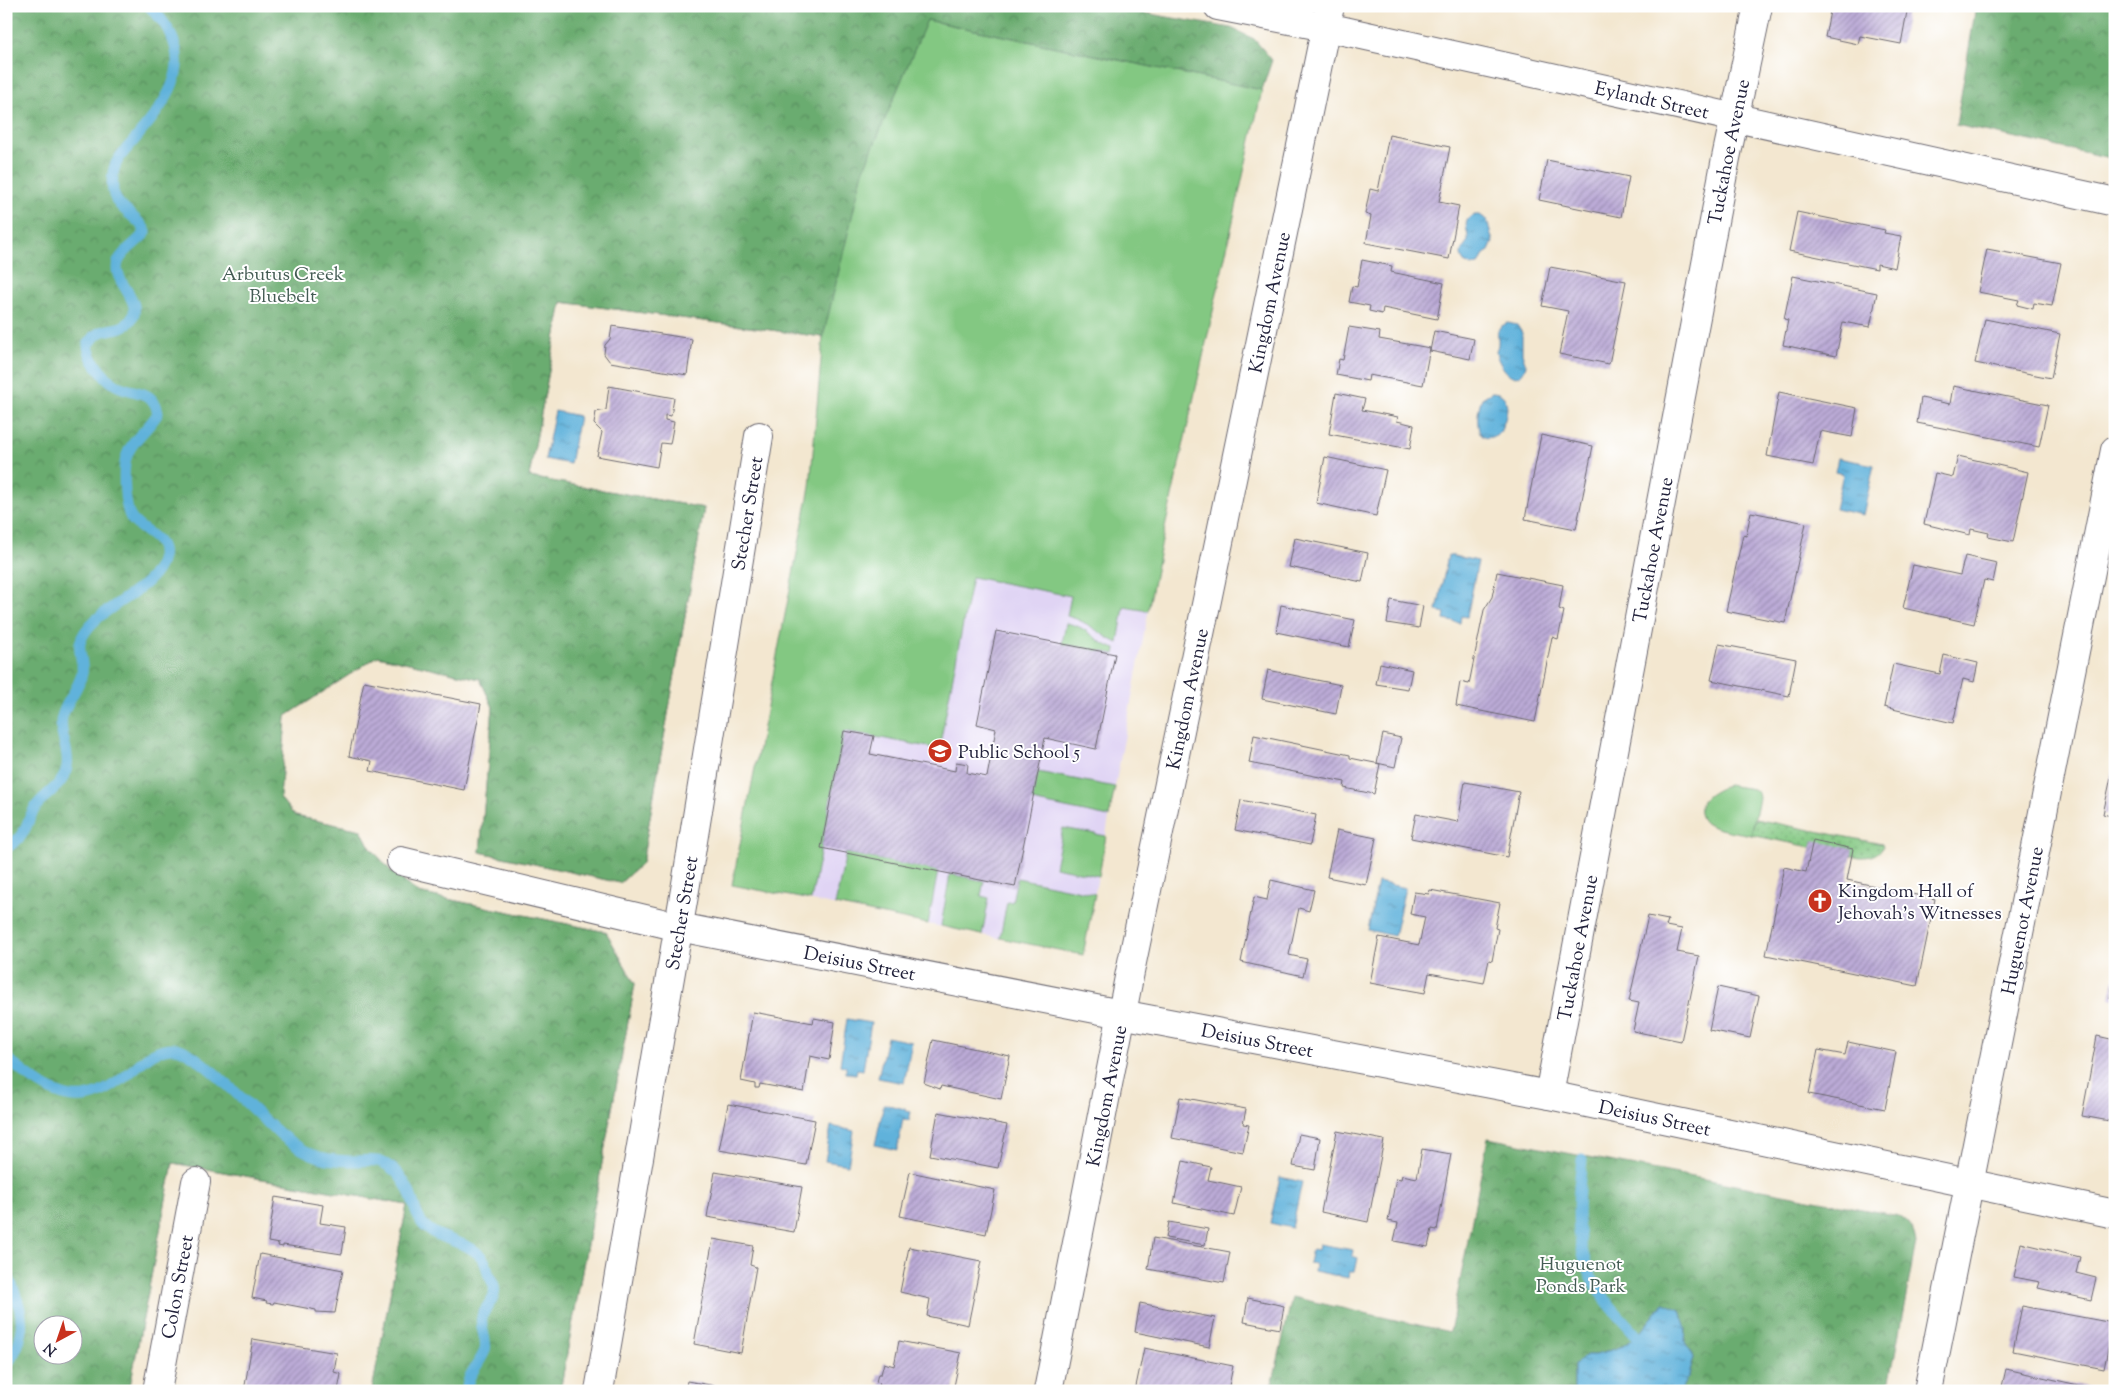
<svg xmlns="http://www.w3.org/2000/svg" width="2121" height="1397" font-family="'Sorts Mill Goudy',serif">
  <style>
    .built { fill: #e0d4f4 }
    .green { fill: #83c882; stroke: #52755e; fill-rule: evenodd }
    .forest { fill: url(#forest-crowns); stroke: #466756; fill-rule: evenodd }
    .garden { fill: url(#garden-dots); stroke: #52755e }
    .water { fill: url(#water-ripples); stroke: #416a8b }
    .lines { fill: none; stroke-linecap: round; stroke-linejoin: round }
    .stream { stroke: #60b2db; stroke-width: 11 }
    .building { fill: url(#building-hatch) }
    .minor-casing { stroke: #6b676f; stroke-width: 30 }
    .minor { stroke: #fff; stroke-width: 28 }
    .labels { text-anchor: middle; stroke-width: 4; stroke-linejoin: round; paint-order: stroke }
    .street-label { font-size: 19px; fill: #22223b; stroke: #fff }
    .park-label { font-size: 19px; fill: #445c54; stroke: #fff }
    .poi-label { font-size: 19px; fill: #22223b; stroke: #fff; text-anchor: start }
  </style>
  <defs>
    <pattern id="forest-crowns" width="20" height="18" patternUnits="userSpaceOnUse" patternTransform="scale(1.25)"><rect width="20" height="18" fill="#6aac70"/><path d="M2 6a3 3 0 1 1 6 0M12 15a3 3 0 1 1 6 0" fill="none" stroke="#578c5d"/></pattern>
    <pattern id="garden-dots" width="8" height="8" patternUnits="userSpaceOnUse" patternTransform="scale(1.25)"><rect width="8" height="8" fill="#83c882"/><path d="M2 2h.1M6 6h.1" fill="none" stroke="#6ba26c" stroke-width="1.8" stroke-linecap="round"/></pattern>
    <pattern id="water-ripples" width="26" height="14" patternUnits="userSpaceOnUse" patternTransform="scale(1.25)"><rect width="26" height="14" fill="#60b2db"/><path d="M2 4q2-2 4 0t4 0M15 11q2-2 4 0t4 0" fill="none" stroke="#4f90b3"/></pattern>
    <pattern id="building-hatch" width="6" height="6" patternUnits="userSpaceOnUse" patternTransform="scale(1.25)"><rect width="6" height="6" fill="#bcabd7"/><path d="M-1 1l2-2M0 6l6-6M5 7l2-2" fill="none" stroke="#988bb0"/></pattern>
  </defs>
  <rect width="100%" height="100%" fill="#fff"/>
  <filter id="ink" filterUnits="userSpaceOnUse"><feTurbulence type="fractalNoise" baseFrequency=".02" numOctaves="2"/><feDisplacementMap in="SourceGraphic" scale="10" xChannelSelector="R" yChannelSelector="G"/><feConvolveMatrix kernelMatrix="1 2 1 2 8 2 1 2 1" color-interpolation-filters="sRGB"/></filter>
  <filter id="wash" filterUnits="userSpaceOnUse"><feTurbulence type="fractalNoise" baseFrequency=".0096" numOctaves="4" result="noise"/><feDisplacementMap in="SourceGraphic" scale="20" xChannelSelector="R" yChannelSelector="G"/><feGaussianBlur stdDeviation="1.12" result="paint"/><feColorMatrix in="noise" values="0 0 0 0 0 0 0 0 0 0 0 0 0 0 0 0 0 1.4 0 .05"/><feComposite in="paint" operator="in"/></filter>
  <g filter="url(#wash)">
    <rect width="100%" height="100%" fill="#f3e7d0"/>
    <path class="built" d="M810,487L1159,555L1083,955L732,885Z"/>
    <path class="green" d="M6,6L927,20L1262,90L1159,555L1148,611L1124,607L1118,643C1098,634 1090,622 1067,616L1071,596L972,577L939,749L844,731L811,900L732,885L810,487L823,337L562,302L529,477L704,508L642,863L620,883L480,852L493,707L480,679L378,656L286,716L280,798L295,816L361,830L370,847L390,870L418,893L606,932L635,984L560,1391H372L407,1205L173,1163L129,1391H6ZM42,1324H72V1354H42Z
      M1066,623C1089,626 1097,645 1116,649L1115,654L1062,644Z
      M1038,772L1115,787L1109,817L1032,801Z
      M1728,785L1753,789L1758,793L1759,798L1751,835C1738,832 1721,831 1709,825C1704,823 1701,818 1700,813C1697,798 1716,790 1728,785Z
      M1063,828L1106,836L1099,876L1055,867Z
      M846,853L938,871L928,924L835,905Z
      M950,874L984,881L981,896L989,898L982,935L941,926Z
      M1017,878L1095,894L1083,955L1000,938L1007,902H1012Z"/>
    <path class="forest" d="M6,6H1104L1231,28L1254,39L1272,60L1262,90L927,20L863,171L823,337L562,302L529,477L704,508L642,863L620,883L480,852L493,707L480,679L378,656L286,716L280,798L295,816L361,830L370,847L390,870L418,893L606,932L635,984L560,1391H372L407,1205L173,1163L129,1391H6ZM42,1324H72V1354H42Z
      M1976,6H2115V159L1956,125Z
      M1488,1138L1899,1216C1910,1223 1914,1229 1916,1243L1888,1391H1680L1689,1375L1694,1357L1685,1342L1686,1328L1664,1304L1637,1336L1623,1346L1596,1355H1587L1574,1364V1391H1271L1292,1297L1450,1332Z"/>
    <path class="garden" d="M1755,819L1882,844L1883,846C1878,856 1869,857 1860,857L1751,835Z"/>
    <path class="water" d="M1475,215H1480L1487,220L1493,242L1489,251L1484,254L1480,263L1472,266L1464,262C1458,253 1462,249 1468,241C1469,230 1460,220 1475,215Z
      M1508,323L1517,325L1522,333V353L1526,365C1518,392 1498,366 1496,352C1496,349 1498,347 1498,344C1499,333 1493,329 1508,323Z
      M1492,392C1514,393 1507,418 1500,432C1474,452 1475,414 1482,398Z
      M555,411L579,416L570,464L545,459Z
      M1838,458L1874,465L1863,515L1835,509L1843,474L1835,472Z
      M1448,555L1478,561L1467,617L1461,616L1460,623L1444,620L1445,613L1437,611Z
      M1378,882L1405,888L1394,936L1368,930Z
      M847,1019L871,1023L863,1070L857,1069L856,1074L846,1073V1067L840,1065Z
      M887,1037L912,1042L904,1083L878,1078Z
      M884,1104L905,1109V1111L911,1112L909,1120L903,1119L897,1150L875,1145Z
      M831,1126L854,1131L848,1165L825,1161Z
      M1280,1177L1302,1182L1292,1228L1270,1223Z
      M1319,1244L1353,1250L1352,1256L1358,1258L1355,1272H1349L1348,1278L1314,1271L1315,1264L1309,1263L1312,1249L1318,1250Z
      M1664,1303L1680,1310L1686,1328L1685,1342L1694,1358L1689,1375L1680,1391H1574V1364L1587,1355H1596L1623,1346L1637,1336Z"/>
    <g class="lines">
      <path class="stream" d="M6,848C31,833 23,823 38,804C49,791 65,784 67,766C70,750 58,733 62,717C66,701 79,689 82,673C84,663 78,652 80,643C89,608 156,593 162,557C166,537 140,532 131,518C124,505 122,468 127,455C132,439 150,428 158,413C153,388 134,395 116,385C104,378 89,359 88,345C91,342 93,338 96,335C105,327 121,332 130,321C147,301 108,280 119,260C125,249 138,242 146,232C139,216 116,210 113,191C109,160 124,154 141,132C178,89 196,51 149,6
        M6,1058C55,1099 83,1117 136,1067C147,1057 158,1047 175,1048C198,1049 264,1124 288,1140C311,1157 327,1161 355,1161C362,1161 374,1159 381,1162C398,1169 408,1186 413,1202C415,1209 417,1217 422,1223C437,1242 468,1239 483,1259C485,1262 487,1268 488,1273C490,1277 493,1282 494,1286C497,1300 485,1305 482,1317C479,1328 488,1339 485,1350C480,1365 466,1374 467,1391
        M1582,1160C1576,1206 1573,1254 1602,1295C1612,1309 1625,1322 1637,1336
        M6,1273C22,1304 31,1336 6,1365"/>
    </g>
    <g id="blocks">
      <path class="building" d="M1831,6H1908L1901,44L1860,36L1858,44L1825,37Z
        M1389,135L1450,147L1439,202L1459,206L1449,259L1366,243L1371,216L1365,214L1370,189L1378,191Z
        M1547,160L1629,177L1621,217L1539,200Z
        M1797,212L1885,230L1884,233L1901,236L1895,268L1877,264V269L1789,251Z
        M1987,249L2061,263L2052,306L2034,303L2033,309L2017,305L2019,300L1978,292Z
        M1362,260L1392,266L1391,272L1444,283L1437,319L1383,308L1382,314L1369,311L1370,306L1349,302L1352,286L1357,287Z
        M1550,267L1626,281L1609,364L1559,354L1568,311L1542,306Z
        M1793,276L1877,293L1870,327L1843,322L1836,356L1783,345L1788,320L1784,319Z
        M1985,319L2060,334L2051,378L1975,363Z
        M612,326L692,339L687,375L610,362L604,354L605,345L610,339Z
        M1349,327L1380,332L1379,339L1430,348L1423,385L1369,375L1368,381L1336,375L1339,359L1343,360Z
        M1434,331L1474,339L1470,359L1430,351Z
        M609,386L674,398L671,416L665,415V420L674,422L670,444L661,443L657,467L597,456L602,432L594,424L596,412L606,410Z
        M1953,386L2048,405L2039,447L1917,423L1921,398L1950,404Z
        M1779,392L1857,408L1852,437L1820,431L1813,465L1767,456Z
        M1336,393L1365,399L1362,410L1398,417L1397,421L1414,425L1410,449L1329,434Z
        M1541,435L1593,446L1576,529L1525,519Z
        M1958,456L2028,472L2013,542L1988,537L1989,533L1971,529L1970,535L1924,524L1935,473L1953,477Z
        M1325,457L1386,470L1376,516L1316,503Z
        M1751,512L1806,523L1785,623L1726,611L1743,535L1746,536Z
        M1295,538L1368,553L1362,582L1289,567Z
        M1965,556L1997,563L1993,582L1984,580L1974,624L1903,608L1913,565L1960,575Z
        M1497,572L1563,585L1559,609L1564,611L1558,639L1552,637L1535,722L1456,706L1460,682L1469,684L1484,610L1492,597Z
        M1391,600L1423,606L1419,628L1387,623Z
        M1281,605L1355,620L1349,647L1276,632Z
        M996,631L1115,654L1096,749L1045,738L1015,887L821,848L844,731L874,736L870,754L955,771L956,762L968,764L967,773L987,777L996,729L977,724Z
        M1719,644L1796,659L1789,696L1711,680Z
        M1944,655L1978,663L1974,682L1963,679L1953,723L1884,707L1893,664L1940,674Z
        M1380,663L1412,670L1408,689L1376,684Z
        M1268,670L1341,685L1336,714L1262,699Z
        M364,681L481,704L464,790L370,771L372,761L349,756Z
        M1383,734L1401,738L1395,767L1377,763Z
        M1254,735L1350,755V758L1380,764L1374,794L1344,788L1345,782L1249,763Z
        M2114,763H2115V817L2103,814Z
        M1465,782L1519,792L1507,857L1411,838L1416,814L1458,822Z
        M1241,800L1316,815L1310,845L1235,830Z
        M1337,830L1376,838L1366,885L1327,877Z
        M1813,840L1853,849L1847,880L1935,899L1917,986L1766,955L1784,867L1806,872Z
        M1271,880L1314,890L1309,911L1299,908L1289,955L1307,959L1303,976L1241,962L1254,897L1267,900Z
        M1430,890L1500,903L1495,928L1498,929L1492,961L1489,960L1484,983L1429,973L1425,993L1370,983L1379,937L1419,945L1425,917L1410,914L1414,892L1429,894Z
        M1648,916L1668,920L1666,926L1682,929L1677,952L1699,956L1681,1041L1633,1031L1639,1003L1629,1001Z
        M2114,978L2115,979V999L2110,998Z
        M1718,987L1759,996L1750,1038L1709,1030Z
        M753,1012L813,1023L814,1018L835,1022L829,1060L810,1056L804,1092L760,1084L759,1088H755V1084L741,1081Z
        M2097,1036L2115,1040V1122L2082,1116Z
        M933,1040L1010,1056L1001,1099L941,1086L940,1089L924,1083Z
        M1848,1042L1896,1052L1885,1109L1809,1094L1818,1050L1845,1055Z
        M1180,1097L1246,1109L1243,1124L1249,1125L1243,1152L1172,1138Z
        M728,1104L815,1120L806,1165L719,1150Z
        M938,1112L1007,1125L998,1168L930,1155Z
        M1337,1131L1384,1140L1368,1222L1321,1212Z
        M1299,1134L1320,1138L1315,1170L1293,1166Z
        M1422,1149L1451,1154L1437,1230L1432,1229L1428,1247L1394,1241L1398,1223L1388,1221L1396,1178L1401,1179L1402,1175L1417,1178Z
        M1183,1161L1211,1167L1208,1180L1241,1187L1234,1216L1174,1203Z
        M715,1172L802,1187L794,1232L707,1217Z
        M910,1172L995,1190L986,1234L900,1216Z
        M275,1197L323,1205L320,1223L346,1227L342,1254L283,1245V1247L278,1246L279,1244L268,1242Z
        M1169,1222L1208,1229L1205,1245L1166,1238Z
        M1153,1238L1230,1252L1224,1283L1148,1269Z
        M713,1239L753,1246L750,1265L756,1267L741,1353L694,1344Z
        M2021,1243L2080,1257L2076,1273L2096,1278L2091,1300L2038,1288L2040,1282L2014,1277Z
        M909,1247L981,1261L968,1325L927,1316L930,1299L900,1292Z
        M260,1254L343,1270L335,1313L316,1312V1310L274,1302L273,1304L266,1303L267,1301L252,1298Z
        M1248,1298L1284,1306L1280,1329L1244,1322Z
        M1140,1303L1215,1318L1209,1347L1135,1332Z
        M2022,1306L2113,1323L2104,1369L2013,1351Z
        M253,1339L337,1353L334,1372L341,1374L338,1391H244Z
        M899,1341L961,1353L953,1391H878L880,1383L876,1382L878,1374H881L884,1363L894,1366Z
        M1144,1348L1233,1366L1228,1391H1135Z
        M2006,1369L2101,1390V1391H2001Z
        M687,1381L728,1388L727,1391H685Z"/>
    </g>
  </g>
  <g filter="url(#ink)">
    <use href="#blocks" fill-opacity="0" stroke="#6b676f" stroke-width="1"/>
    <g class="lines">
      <defs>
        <g id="minor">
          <path id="s1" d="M1218,6L1326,27L2115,202"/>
          <path id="s2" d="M401,861L679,927L1121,1014L1549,1095L2115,1214"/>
          <path id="s3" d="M1549,1095L1726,158L1758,6"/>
          <path id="s4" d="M157,1391L196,1182"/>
          <path id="s5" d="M599,1391L687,878L759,436"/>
          <path id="s6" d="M1048,1391L1130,972L1330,6"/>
          <path id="s7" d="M1928,1391L2115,450"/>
        </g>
      </defs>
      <use href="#minor" class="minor-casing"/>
      <use href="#minor" class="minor"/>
    </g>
  </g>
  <defs>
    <symbol id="school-disc" viewBox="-11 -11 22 22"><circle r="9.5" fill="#c8321e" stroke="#fff"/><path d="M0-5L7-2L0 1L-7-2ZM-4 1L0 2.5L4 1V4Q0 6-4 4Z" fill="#fff"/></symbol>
    <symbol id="church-disc" viewBox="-11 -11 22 22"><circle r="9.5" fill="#c8321e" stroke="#fff"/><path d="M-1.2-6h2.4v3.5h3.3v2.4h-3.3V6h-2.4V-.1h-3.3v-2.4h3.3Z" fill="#fff"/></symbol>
  </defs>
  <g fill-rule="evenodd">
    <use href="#school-disc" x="926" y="737" width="28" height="28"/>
    <use href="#church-disc" x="1806" y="887" width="28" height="28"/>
  </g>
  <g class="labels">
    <g class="street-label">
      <text dy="7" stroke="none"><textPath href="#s1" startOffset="444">Eylandt Street</textPath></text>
      <text dy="7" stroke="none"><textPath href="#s3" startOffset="960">Tuckahoe Avenue</textPath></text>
      <text dy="7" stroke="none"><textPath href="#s6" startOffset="1111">Kingdom Avenue</textPath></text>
      <text dy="7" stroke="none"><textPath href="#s5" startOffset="890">Stecher Street</textPath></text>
      <text dy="7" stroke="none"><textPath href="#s3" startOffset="555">Tuckahoe Avenue</textPath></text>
      <text dy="7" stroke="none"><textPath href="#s6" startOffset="706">Kingdom Avenue</textPath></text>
      <text dy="7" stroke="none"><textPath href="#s5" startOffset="485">Stecher Street</textPath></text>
      <text dy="7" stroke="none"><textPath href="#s7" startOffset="480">Huguenot Avenue</textPath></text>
      <text dy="7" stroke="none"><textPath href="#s3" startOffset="150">Tuckahoe Avenue</textPath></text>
      <text dy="7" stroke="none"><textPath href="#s2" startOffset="470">Deisius Street</textPath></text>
      <text dy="7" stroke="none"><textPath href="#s2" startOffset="875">Deisius Street</textPath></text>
      <text dy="7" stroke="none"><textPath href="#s6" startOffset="301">Kingdom Avenue</textPath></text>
      <text dy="7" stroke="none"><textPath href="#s2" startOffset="1280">Deisius Street</textPath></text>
      <text dy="7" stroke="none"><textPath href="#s4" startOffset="106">Colon Street</textPath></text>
    </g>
    <g class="park-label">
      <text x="283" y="280">Arbutus Creek<tspan x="283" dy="22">Bluebelt</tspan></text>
      <text x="1581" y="1270">Huguenot<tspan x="1581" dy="22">Ponds Park</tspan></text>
    </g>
    <g class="poi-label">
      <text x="958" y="758">Public School 5</text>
      <text x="1838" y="897">Kingdom Hall of<tspan x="1838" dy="22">Jehovah's Witnesses</tspan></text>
    </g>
  </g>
  <rect width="2121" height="1397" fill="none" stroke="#fff" stroke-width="25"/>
  <g transform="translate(58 1340) rotate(220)"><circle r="24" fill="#ffffff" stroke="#a7a7b1"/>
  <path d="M0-4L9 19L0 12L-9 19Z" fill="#c8321e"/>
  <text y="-8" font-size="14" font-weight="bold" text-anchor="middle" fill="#22223b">N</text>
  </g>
</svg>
